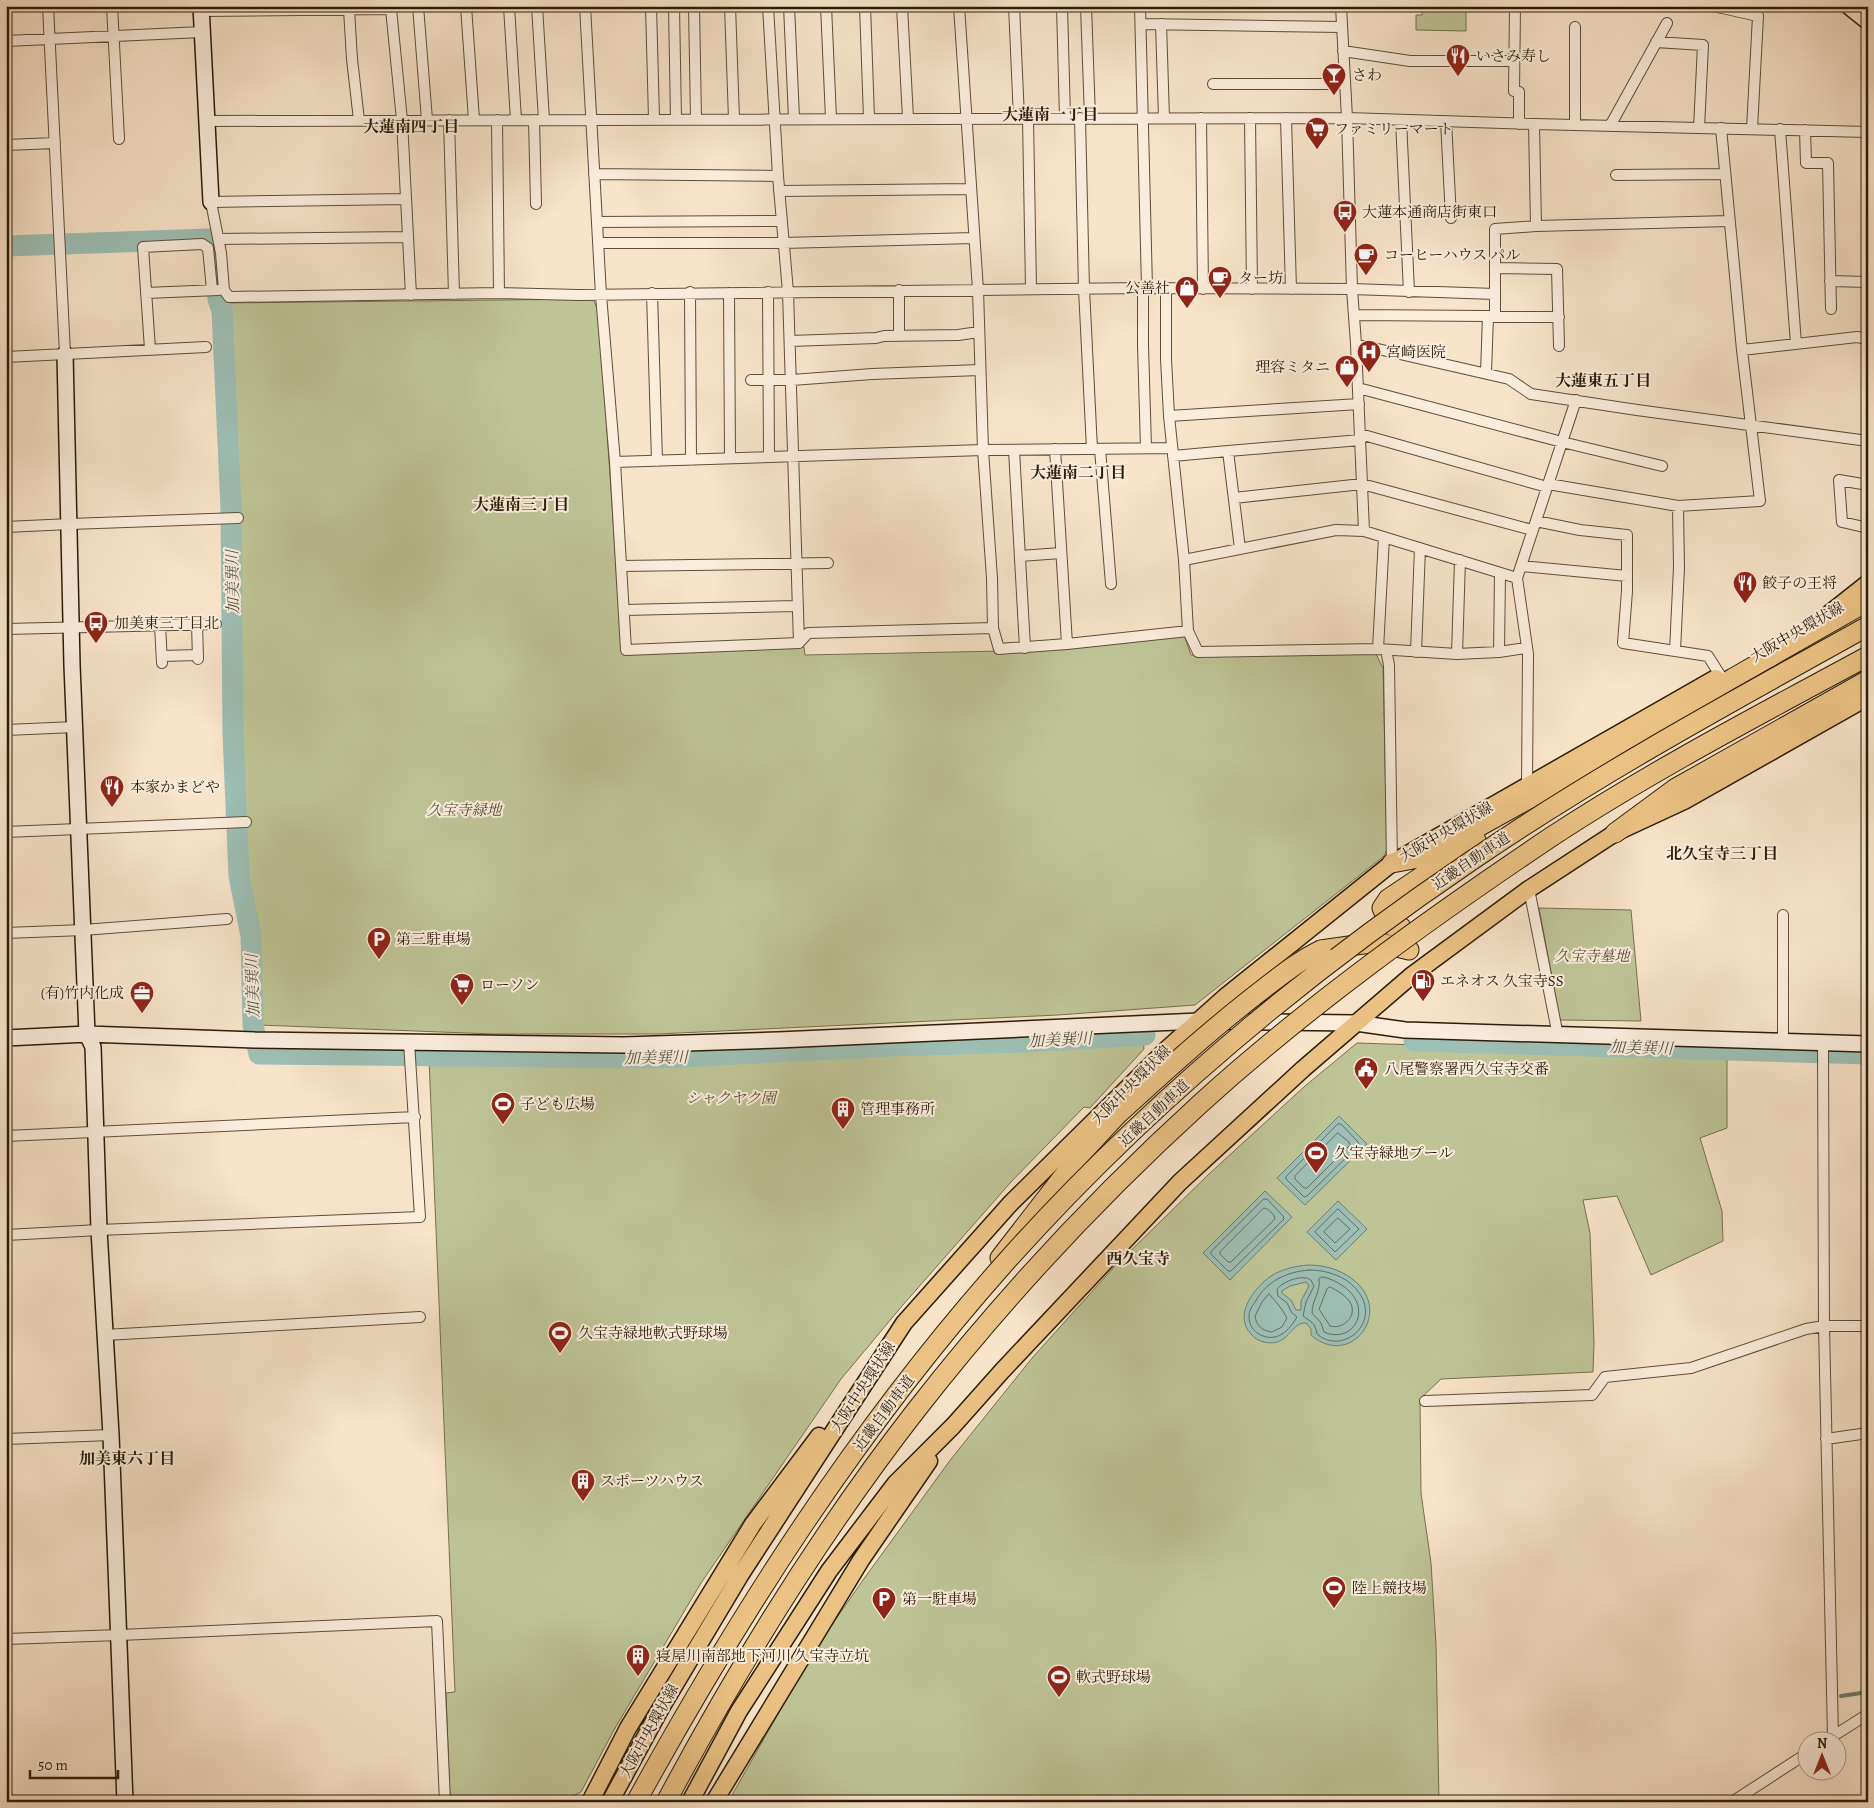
<svg xmlns="http://www.w3.org/2000/svg" width="1874" height="1808" font-family="Alegreya,'Noto Serif JP',serif">
  <style>
    .green { fill: #bec496; stroke: #74704e }
    .water { fill: #9dbfb5; stroke: #6f7e6f; fill-rule: evenodd }
    .lines { fill: none; stroke-linecap: round; stroke-linejoin: round }
    .shore { stroke: #646e5e; stroke-width: 1 }
    .stream { stroke: #6f7e6f; stroke-width: 4 }
    .river { stroke: #9dbfb5; stroke-width: 21 }
    .street-casing { stroke: #5e4e38; stroke-width: 12 }
    .secondary-casing { stroke: #2a1c07; stroke-width: 18 }
    .primary-casing { stroke: #2a1c07; stroke-width: 19 }
    .highway-casing { stroke: #2a1c07; stroke-width: 21 }
    .street { stroke: #faeddc; stroke-width: 10 }
    .secondary { stroke: #faeddc; stroke-width: 15 }
    .primary { stroke: #ecc284; stroke-width: 16 }
    .highway { stroke: #ecc284; stroke-width: 19 }
    .highway-bridge-casing { stroke: #2a1c07; stroke-width: 21; stroke-linecap: butt }
    .highway-bridge { stroke: #ecc284; stroke-width: 19 }
    .labels { text-anchor: middle; stroke-width: 4; stroke-linejoin: round; paint-order: stroke }
    .poi-label { font-size: 15px; fill: #2a1c07; stroke: #faeddc; text-anchor: start }
    .street-label { font-size: 15px; fill: #2a1c07; stroke: #faeddc }
    .park-label { font-size: 15px; font-style: italic; fill: #564e32; stroke: #faeddc }
    .neighbourhood-label { font-size: 16px; font-weight: bold; fill: #2a1c07; stroke: #faeddc }
    .water-label { font-size: 16px; font-style: italic; fill: #525544; stroke: #faeddc }
  </style>
  <rect width="100%" height="100%" fill="#f8e4c9"/>
  <filter id="stains"><feTurbulence type="fractalNoise" baseFrequency=".004" numOctaves="4"/><feColorMatrix values="0 0 0 0 .2 0 0 0 0 .09 0 0 0 0 .02 0 0 0 .5 -.17"/></filter>
  <radialGradient id="worn" r=".72"><stop offset=".6" stop-color="#630" stop-opacity="0"/><stop offset="1" stop-color="#630" stop-opacity=".3"/></radialGradient>
  <path class="green" d="M1422,6H1466V31L1416,30V15H1422Z
    M593,299L599,312L622,654L804,647L805,655L1002,651L1184,635L1191,655L1376,654L1383,668L1387,849L1384,856L1195,1005L1058,1015L658,1034H493L259,1025L255,937L244,876L236,712L225,303Z
    M1539,908L1631,910L1641,1021L1560,1020Z
    M1143,1037L1144,1049L1090,1108L1084,1107L1011,1182L902,1306L841,1379L701,1583L614,1730L581,1792L560,1802H450L446,1693L455,1692L429,1059L661,1061L896,1052Z
    M1357,1043L1727,1055V1128L1700,1138L1722,1211L1723,1241L1651,1275L1617,1196L1583,1200L1590,1233L1594,1343L1593,1372L1441,1379L1420,1399L1421,1493L1431,1563L1436,1644L1439,1802H744L732,1795L815,1649L863,1580L951,1459L1033,1357L1115,1266L1209,1174L1305,1086Z"/>
  <path class="water" d="M1339,1116L1367,1144L1305,1205L1277,1178Z
    M1265,1191L1292,1217L1230,1280L1203,1253Z
    M1338,1201L1367,1229L1336,1260L1307,1232Z
    M1308,1265C1324,1265 1338,1269 1351,1278C1396,1310 1351,1370 1311,1335V1329L1306,1323C1290,1322 1289,1348 1264,1342C1259,1341 1254,1338 1251,1334C1233,1315 1254,1288 1271,1276C1282,1269 1296,1266 1308,1265ZM1306,1282L1309,1286L1301,1301V1310H1296L1291,1300L1282,1293V1291L1290,1286Z"/>
  <g class="lines">
    <path class="shore" d="M1338,1124H1341L1358,1142L1359,1145L1307,1196L1304,1197L1286,1179V1177Z
      M1338,1133L1349,1142L1350,1145L1307,1188H1304L1295,1179V1176Z
      M1264,1199H1267L1283,1216L1284,1219L1231,1271H1228L1211,1254V1252Z
      M1264,1208C1268,1208 1275,1215 1275,1219L1231,1262H1228L1220,1254V1252Z
      M1338,1209L1359,1229L1335,1252L1315,1232Z
      M1338,1218L1350,1229L1335,1243L1324,1232Z
      M1309,1270C1322,1270 1334,1273 1346,1280C1392,1313 1346,1359 1317,1334C1315,1322 1311,1322 1303,1316L1306,1302L1314,1286L1311,1280C1302,1274 1284,1281 1277,1289L1278,1296L1287,1303L1292,1313L1297,1317C1294,1322 1288,1331 1282,1334C1269,1343 1248,1333 1249,1316C1249,1311 1252,1306 1255,1302C1266,1282 1285,1272 1309,1270Z
      M1322,1277C1330,1278 1337,1282 1343,1286C1375,1308 1353,1345 1324,1332L1321,1323L1312,1313C1312,1300 1321,1292 1319,1279Z
      M1330,1287C1337,1290 1346,1296 1350,1302C1358,1315 1344,1330 1330,1326L1319,1309L1327,1289Z
      M1269,1294C1276,1302 1282,1308 1287,1318L1282,1327L1272,1332C1262,1331 1256,1325 1255,1316L1262,1302Z"/>
    <path class="stream" d="M1841,1696L1868,1692"/>
    <path class="river" d="M6,246L209,239L214,243L218,299L222,311L231,509L233,735L239,876L251,936L253,1025L259,1054L662,1058L892,1046L1028,1042L1145,1035
      M1414,1041L1868,1054"/>
    <defs>
      <path id="street" d="M48,6L65,354
        M112,6L119,139
        M418,6L427,120
        M466,6L474,120
        M509,6L516,120
        M537,6L544,120
        M585,6L601,295L615,462L626,650L799,643L808,633L993,628
        M651,6L654,119
        M674,6L676,119
        M694,6L696,119
        M730,6L734,119
        M768,6L778,176L788,292L799,643
        M789,6L794,118
        M826,6L831,118
        M865,6L869,118
        M902,6L908,118
        M959,6L978,290L983,450L992,578L993,628L999,649L1067,644L1188,631
        M1014,6L1019,118
        M1062,6L1065,118
        M1086,6L1090,118
        M1140,6L1147,288
        M1341,6L1347,118L1352,289L1356,344L1364,531L1517,578
        M1515,6L1514,91L1519,92V124
        M1713,6L1758,16L1752,129
        M349,10L352,59L359,120
        M201,11L391,9L402,120L411,295
        M1141,24L1342,27
        M1161,24L1164,118
        M6,41L202,32
        M1656,42L1703,45L1699,128
        M1343,51L1410,61H1514
        M1213,84H1345
        M1028,118L1031,289
        M1080,118L1084,289L1092,449
        M1201,118L1203,289
        M1250,118L1252,289
        M1286,118L1291,289
        M449,120L454,294
        M497,120L499,293
        M534,120L536,204
        M1401,120L1409,292
        M207,121L1347,118L1534,124L1868,132
        M1446,121L1451,218
        M1534,124L1536,226
        M1575,125V27
        M1610,126L1667,23
        M1780,129L1796,344
        M1805,130L1806,163H1828L1831,309
        M6,145L55,143
        M594,174L778,176
        M1616,175L1725,174
        M779,191L970,189
        M406,199L211,202L221,253L224,290L229,297L499,293L579,295L1143,288L1352,289L1495,294
        M597,222L781,221
        M219,239L408,237
        M598,243H783L974,238
        M1495,268L1557,269L1559,346
        M1830,281L1868,282
        M1143,288V345L1146,448
        M1166,289V359L1169,416L1184,560L1188,631L1198,652L1378,649L1457,654L1499,652L1526,648
        M899,290V336
        M690,292L691,460
        M768,292L769,457
        M146,293L218,290
        M652,293L657,461
        M729,293L730,458
        M1354,315L1488,316
        M1495,317H1559
        M790,341L876,338L884,336L958,335L979,332
        M1356,344L1509,379L1531,394L1637,410L1868,441
        M150,349L143,247L202,244L208,248L212,290
        M1742,350L1857,337L1868,339
        M6,357L206,347
        M1486,373L1488,316L1495,317V229L1536,226L1729,221
        M751,380H792L872,374L980,370
        M1358,388L1562,442L1662,466
        M1169,416L1359,404
        M1360,434L1547,487
        M1055,449L1067,644
        M1100,449L1111,584
        M1014,450L1025,648
        M1173,456L1228,451
        M615,462L983,450L1172,448
        M1548,484L1678,506L1760,501L1742,350L1721,128
        M1868,485L1839,480L1842,522L1868,528
        M1234,498L1362,484L1532,530
        M1536,521L1580,530L1627,535V591L1623,643L1708,656L1720,675
        M6,527L70,524L238,518
        M1240,549L1228,451L1361,440
        M1020,556L1061,553
        M1184,560L1336,530L1364,531
        M621,566L828,563
        M1521,566L1627,576
        M624,610L798,606
        M197,624L198,659
        M160,625L162,663
        M6,629L216,624
        M1378,649L1384,537
        M1386,650L1389,665L1392,863
        M1675,651L1679,567L1678,506
        M1416,652L1420,548
        M1499,652L1500,573
        M1457,654L1460,560
        M162,656L198,655
        M6,730L75,727
        M1527,786L1528,654L1517,578L1576,400
        M6,832L246,822
        M1529,889L1558,1036
        M6,933L83,930L227,919
        M1783,1042V915
        M1823,1044L1824,1326L1833,1736
        M6,1136L415,1117
        M6,1235L99,1230L420,1217L409,1042
        M105,1335L420,1317
        M1425,1401L1592,1395L1605,1377L1691,1368L1806,1329L1824,1326H1868
        M6,1439L111,1435
        M1826,1439L1868,1433
        M6,1639L120,1635L437,1621L445,1802
        M1827,1740L1868,1714
        M1732,1802L1806,1754"/>
      <path id="secondary" d="M201,6L211,202
        M1848,6L1868,22
        M65,354L72,665L87,1034L93,1047L99,1230L111,1435L125,1802
        M6,1038L87,1034L255,1040L624,1045L778,1040L1199,1021L1356,1023L1405,1030L1868,1044"/>
      <path id="primary" d="M1830,613L1868,583
        M590,1802L628,1728L753,1524L819,1436
        M610,1802L661,1708L741,1574L904,1323L1010,1204L1168,1048L1225,997L1392,863L1716,678
        M690,1802L739,1711L829,1571L895,1484L953,1426L1002,1371L1180,1182L1303,1069L1411,976L1529,889L1615,833L1684,801L1868,697
        M714,1802L861,1560L929,1461"/>
      <path id="highway" d="M1615,833L1676,788L1868,680
        M1392,863L1424,857L1588,766L1733,678L1868,601
        M1401,927L1392,926L1388,921L1382,908L1388,899L1476,840
        M1321,950L1377,942L1409,950
        M1000,1258L1079,1156L1117,1115"/>
    </defs>
    <use href="#street" class="street-casing"/>
    <use href="#secondary" class="secondary-casing"/>
    <use href="#primary" class="primary-casing"/>
    <use href="#highway" class="highway-casing"/>
    <use href="#street" class="street"/>
    <use href="#secondary" class="secondary"/>
    <use href="#primary" class="primary"/>
    <use href="#highway" class="highway"/>
    <defs>
      <path id="highway-bridge" d="M1117,1115C1163,1073 1209,1031 1258,993C1279,977 1298,961 1321,950
        M636,1802C741,1611 859,1427 1004,1264C1141,1110 1301,976 1471,861C1598,774 1733,701 1868,626
        M666,1802C739,1665 822,1531 917,1409C1002,1300 1098,1197 1200,1104C1309,1005 1429,919 1551,837C1653,770 1761,714 1868,656"/>
    </defs>
    <use href="#highway-bridge" class="highway-bridge-casing"/>
    <use href="#highway-bridge" class="highway-bridge"/>
  </g>
  <defs>
    <symbol id="restaurant-pin" viewBox="-11 -11 22 30"><path d="M0 17L-7.5 6A9.5 9.5 0 1 1 7.5 6Z" fill="#8f2418" stroke="#faeddc"/><path d="M-5-6h1v4h1v-4h1v4h1v-4h1v5L-1.5 .5V6h-2V.5L-5-1ZM5-6V6H3V1.5H1.5Q1.5-4 5-6Z" fill="#fff"/></symbol>
    <symbol id="bar-pin" viewBox="-11 -11 22 30"><path d="M0 17L-7.5 6A9.5 9.5 0 1 1 7.5 6Z" fill="#8f2418" stroke="#faeddc"/><path d="M-6-5H6L.8 .8V4.5H3.5V6h-7V4.5H-.8V.8Z" fill="#fff"/></symbol>
    <symbol id="supermarket-pin" viewBox="-11 -11 22 30"><path d="M0 17L-7.5 6A9.5 9.5 0 1 1 7.5 6Z" fill="#8f2418" stroke="#faeddc"/><path d="M-6-5.5h2.5l.6 2H6L4.5 2H-2.5L-4.4-4H-6ZM-1.5 3.2a1.3 1.3 0 1 0 .1 0ZM3 3.2a1.3 1.3 0 1 0 .1 0Z" fill="#fff"/></symbol>
    <symbol id="bus-pin" viewBox="-11 -11 22 30"><path d="M0 17L-7.5 6A9.5 9.5 0 1 1 7.5 6Z" fill="#8f2418" stroke="#faeddc"/><path d="M-5-6H5V4H4V6H2V4H-2V6H-4V4H-5ZM-3.5-4V0h7V-4ZM-3.5 1.2v1.5H-2V1.2ZM2 1.2v1.5H3.5V1.2Z" fill="#fff"/></symbol>
    <symbol id="cafe-pin" viewBox="-11 -11 22 30"><path d="M0 17L-7.5 6A9.5 9.5 0 1 1 7.5 6Z" fill="#8f2418" stroke="#faeddc"/><path d="M-5.5-4.5H6V0H3Q3 3.5 0 3.5H-2.5Q-5.5 3.5-5.5 0ZM3-3.2v2h1.7v-2ZM-6 4.5H4V6H-6Z" fill="#fff"/></symbol>
    <symbol id="shop-pin" viewBox="-11 -11 22 30"><path d="M0 17L-7.5 6A9.5 9.5 0 1 1 7.5 6Z" fill="#8f2418" stroke="#faeddc"/><path d="M-5-2.5h2.3a2.7 3.5 0 0 1 5.4 0H5L5.5 6h-11ZM-1.5-2.5h3a1.5 2.3 0 0 0-3 0Z" fill="#fff"/></symbol>
    <symbol id="hospital-pin" viewBox="-11 -11 22 30"><path d="M0 17L-7.5 6A9.5 9.5 0 1 1 7.5 6Z" fill="#8f2418" stroke="#faeddc"/><path d="M-5-5h3v3.5h4V-5h3V5h-3V1.5h-4V5h-3Z" fill="#fff"/></symbol>
    <symbol id="parking-pin" viewBox="-11 -11 22 30"><path d="M0 17L-7.5 6A9.5 9.5 0 1 1 7.5 6Z" fill="#8f2418" stroke="#faeddc"/><path d="M-3.5-5.5H1a3.5 3.5 0 0 1 0 7H-1V5.5H-3.5ZM-1-3.4V-.6H.8a1.4 1.4 0 0 0 0-2.8Z" fill="#fff"/></symbol>
    <symbol id="fuel-pin" viewBox="-11 -11 22 30"><path d="M0 17L-7.5 6A9.5 9.5 0 1 1 7.5 6Z" fill="#8f2418" stroke="#faeddc"/><path d="M-5.5-6h7V0h2V4h1.3V-2.5L3-4.5l.8-.8L6-3V5H2.5V1h-1V6h-7ZM-4.2-4.7v3.2H.2V-4.7Z" fill="#fff"/></symbol>
    <symbol id="office-pin" viewBox="-11 -11 22 30"><path d="M0 17L-7.5 6A9.5 9.5 0 1 1 7.5 6Z" fill="#8f2418" stroke="#faeddc"/><path d="M-6-3h4V-5.5h4V-3h4V5H-6ZM-1-4.5V-3h2v-1.5ZM-6 0V1H6V0Z" fill="#fff"/></symbol>
    <symbol id="civic-pin" viewBox="-11 -11 22 30"><path d="M0 17L-7.5 6A9.5 9.5 0 1 1 7.5 6Z" fill="#8f2418" stroke="#faeddc"/><path d="M-.6-6.5H3V-4.5H.6V-3L4-1V1h2V6H-6V1h2V-1L-.6-3ZM-1.2 2.5V6h2.4V2.5Z" fill="#fff"/></symbol>
    <symbol id="stadium-pin" viewBox="-11 -11 22 30"><path d="M0 17L-7.5 6A9.5 9.5 0 1 1 7.5 6Z" fill="#8f2418" stroke="#faeddc"/><path d="M0-5a6.5 5 0 1 0 0 10a6.5 5 0 1 0 0-10ZM-3.5-1.8h7v3.6h-7Z" fill="#fff"/></symbol>
    <symbol id="building-pin" viewBox="-11 -11 22 30"><path d="M0 17L-7.5 6A9.5 9.5 0 1 1 7.5 6Z" fill="#8f2418" stroke="#faeddc"/><path d="M-4-6H4V6H1V3H-1V6H-4ZM-2.5-4.3h1.7v1.8h-1.7ZM.8-4.3h1.7v1.8H.8ZM-2.5-1h1.7V.8h-1.7ZM.8-1h1.7V.8H.8Z" fill="#fff"/></symbol>
  </defs>
  <g fill-rule="evenodd">
    <use href="#restaurant-pin" x="1444" y="42" width="28" height="38"/>
    <use href="#bar-pin" x="1320" y="61" width="28" height="38"/>
    <use href="#supermarket-pin" x="1303" y="115" width="28" height="38"/>
    <use href="#bus-pin" x="1331" y="198" width="28" height="38"/>
    <use href="#cafe-pin" x="1352" y="241" width="28" height="38"/>
    <use href="#cafe-pin" x="1206" y="264" width="28" height="38"/>
    <use href="#shop-pin" x="1173" y="274" width="28" height="38"/>
    <use href="#hospital-pin" x="1355" y="338" width="28" height="38"/>
    <use href="#shop-pin" x="1333" y="353" width="28" height="38"/>
    <use href="#restaurant-pin" x="1731" y="569" width="28" height="38"/>
    <use href="#bus-pin" x="82" y="609" width="28" height="38"/>
    <use href="#restaurant-pin" x="98" y="773" width="28" height="38"/>
    <use href="#parking-pin" x="365" y="925" width="28" height="38"/>
    <use href="#fuel-pin" x="1409" y="967" width="28" height="38"/>
    <use href="#supermarket-pin" x="448" y="971" width="28" height="38"/>
    <use href="#office-pin" x="128" y="979" width="28" height="38"/>
    <use href="#civic-pin" x="1352" y="1055" width="28" height="38"/>
    <use href="#stadium-pin" x="489" y="1090" width="28" height="38"/>
    <use href="#building-pin" x="829" y="1095" width="28" height="38"/>
    <use href="#stadium-pin" x="1302" y="1139" width="28" height="38"/>
    <use href="#stadium-pin" x="546" y="1319" width="28" height="38"/>
    <use href="#building-pin" x="569" y="1467" width="28" height="38"/>
    <use href="#stadium-pin" x="1320" y="1574" width="28" height="38"/>
    <use href="#parking-pin" x="870" y="1585" width="28" height="38"/>
    <use href="#building-pin" x="624" y="1642" width="28" height="38"/>
    <use href="#stadium-pin" x="1045" y="1663" width="28" height="38"/>
  </g>
  <g class="labels">
    <g class="poi-label">
      <text x="1476" y="61">いさみ寿し</text>
      <text x="1352" y="80">さわ</text>
      <text x="1334" y="134">ファミリーマート</text>
      <text x="1362" y="217">大蓮本通商店街東口</text>
      <text x="1384" y="260">コーヒーハウス パル</text>
      <text x="1238" y="283">ター坊</text>
      <text x="1170" y="293" text-anchor="end">公善社</text>
      <text x="1386" y="357">宮崎医院</text>
      <text x="1330" y="372" text-anchor="end">理容ミタニ</text>
      <text x="1762" y="588">餃子の王将</text>
      <text x="114" y="628">加美東三丁目北</text>
      <text x="130" y="792">本家かまどや</text>
      <text x="396" y="944">第三駐車場</text>
      <text x="1440" y="986">エネオス 久宝寺SS</text>
      <text x="480" y="990">ローソン</text>
      <text x="124" y="998" text-anchor="end">(有)竹内化成</text>
      <text x="1384" y="1074">八尾警察署西久宝寺交番</text>
      <text x="520" y="1109">子ども広場</text>
      <text x="860" y="1114">管理事務所</text>
      <text x="1334" y="1158">久宝寺緑地プール</text>
      <text x="578" y="1338">久宝寺緑地軟式野球場</text>
      <text x="600" y="1486">スポーツハウス</text>
      <text x="1352" y="1593">陸上競技場</text>
      <text x="902" y="1604">第一駐車場</text>
      <text x="656" y="1661">寝屋川南部地下河川 久宝寺立坑</text>
      <text x="1076" y="1682">軟式野球場</text>
    </g>
    <g class="street-label">
      <text transform="translate(1797 632) rotate(-30)" y="5">大阪中央環状線</text>
      <text transform="translate(1446 832) rotate(-30)" y="5">大阪中央環状線</text>
      <text transform="translate(1471 861) rotate(-34)" y="5">近畿自動車道</text>
      <text transform="translate(1131 1085) rotate(-45)" y="5">大阪中央環状線</text>
      <text transform="translate(1154 1113) rotate(-43)" y="5">近畿自動車道</text>
      <text transform="translate(863 1387) rotate(-57)" y="5">大阪中央環状線</text>
      <text transform="translate(884 1413) rotate(-53)" y="5">近畿自動車道</text>
      <text transform="translate(649 1731) rotate(-61)" y="5">大阪中央環状線</text>
    </g>
    <g class="park-label">
      <text x="464" y="815">久宝寺緑地</text>
      <text x="1592" y="961">久宝寺墓地</text>
      <text x="731" y="1103">シャクヤク園</text>
    </g>
    <g class="neighbourhood-label">
      <text x="1050" y="120">大蓮南一丁目</text>
      <text x="411" y="132">大蓮南四丁目</text>
      <text x="1603" y="386">大蓮東五丁目</text>
      <text x="1078" y="478">大蓮南二丁目</text>
      <text x="521" y="510">大蓮南三丁目</text>
      <text x="1722" y="859">北久宝寺三丁目</text>
      <text x="1138" y="1264">西久宝寺</text>
      <text x="127" y="1464">加美東六丁目</text>
    </g>
    <g class="water-label">
      <text transform="translate(232 582) rotate(-91)" y="6">加美巽川</text>
      <text transform="translate(252 986) rotate(-92)" y="6">加美巽川</text>
      <text transform="translate(1060 1039) rotate(-3)" y="6">加美巽川</text>
      <text transform="translate(1641 1047) rotate(2)" y="6">加美巽川</text>
      <text transform="translate(656 1057) rotate(-1)" y="6">加美巽川</text>
    </g>
  </g>
  <rect width="1874" height="1808" fill="none" stroke="#f8e4c9" stroke-width="25"/>
  <rect x="8" y="8" width="1859" height="1793" fill="none" stroke="#2a1c07" stroke-width="2.5"/>
  <rect x="12" y="12" width="1849" height="1783" fill="none" stroke="#2a1c07"/>
  <g transform="translate(1822 1756)"><circle r="24" fill="#faeddc" stroke="#a79987"/>
  <path d="M0-4L9 19L0 12L-9 19Z" fill="#8f2418"/>
  <text y="-8" font-size="14" font-weight="bold" text-anchor="middle" fill="#2a1c07">N</text>
  </g>
  <path d="M30 1770v8h88v-8" fill="none" stroke="#2a1c07" stroke-width="2.5"/>
  <text x="38" y="1770" font-size="15" fill="#2a1c07" stroke="#faeddc" stroke-width="4" paint-order="stroke">50 m</text>
  <rect width="100%" height="100%" filter="url(#stains)"/>
  <rect width="100%" height="100%" fill="url(#worn)"/>
</svg>
